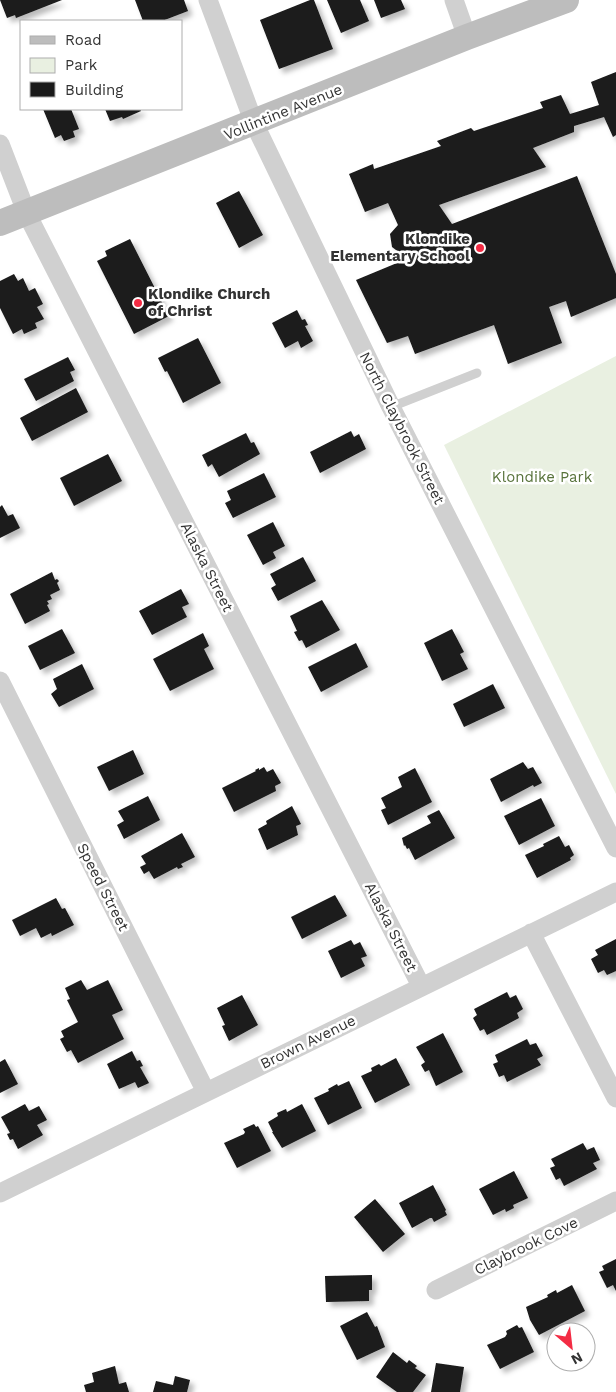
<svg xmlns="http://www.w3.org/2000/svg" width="616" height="1392" font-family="'Work Sans',sans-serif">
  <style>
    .green { fill: #e9f0e1 }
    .building { fill: #1a1a1a; filter: url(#shadow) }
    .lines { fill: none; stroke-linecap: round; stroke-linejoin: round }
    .lane { stroke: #d0d0d0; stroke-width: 9 }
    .street { stroke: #d0d0d0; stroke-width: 19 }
    .secondary { stroke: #bdbdbd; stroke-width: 26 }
    .poi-dot { fill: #f32c44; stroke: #fff; stroke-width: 2 }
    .labels { text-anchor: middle; stroke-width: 5; stroke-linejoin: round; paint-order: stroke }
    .street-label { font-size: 15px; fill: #333; stroke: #fff }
    .poi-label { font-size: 15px; font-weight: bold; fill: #333; stroke: #fff; text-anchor: end }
    .park-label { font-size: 15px; fill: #58733b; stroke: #fff }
  </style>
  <defs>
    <filter id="shadow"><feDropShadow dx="4.5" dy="4.5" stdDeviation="2.5" flood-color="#0004"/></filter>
  </defs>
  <rect width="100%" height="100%" fill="#fff"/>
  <path class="green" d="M616,356V794L444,445Z"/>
  <path class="building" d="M0,0H62L16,18L15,15L7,18Z
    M135,0H184L188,11L162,21H143Z
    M310,0H314L333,49L279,69L260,20Z
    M327,0H360L369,21L341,33Z
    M374,0H401L405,9L381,18Z
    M616,72V135L613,137L604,117L574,126V132L533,148L546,167L439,205L452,224L577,176L616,274V298L571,317L566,301L549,307L562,343L508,364L494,325L415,354L408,336L387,343L356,280L409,258L407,253H400L392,247L390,234L398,225L388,203L365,212L349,174L373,164L374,169L441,146L437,141L471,128L474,131L543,108L540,102L561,95L570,114L599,105L591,82Z
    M43,109H71L79,129L73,131L75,137L64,141L61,135L55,138Z
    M105,109H140L141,111L123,119L122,117L110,121Z
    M239,191L263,235L239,248L216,203Z
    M130,239L169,316L134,334L97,261L107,256L105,251Z
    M14,274L18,281L23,278L29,291L35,288L43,304L37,307L44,319L35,323L37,328L24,334L22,329L13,334L0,308V281Z
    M297,310L302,320L305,319L308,325L305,326L313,341L301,348L298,341L285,348L272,323Z
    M198,338L221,383L183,403L167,371L165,372L158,358Z
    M68,357L75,370L70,372L74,381L36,401L24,379Z
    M76,388L88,412L32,441L20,418Z
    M351,431L354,437L359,434L366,449L320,473L310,452Z
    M246,433L251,443L254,442L260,454L219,477L212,464L208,467L202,455Z
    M108,454L122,481L74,506L60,478Z
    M264,473L276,497L233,518L225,503L231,500L227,491Z
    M2,505L8,516L13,514L20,528L0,538V507Z
    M273,522L285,546L273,552L276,558L263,565L247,535Z
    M303,557L316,581L278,601L271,588L276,585L270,574Z
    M52,572L55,580L57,579L59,581L57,583L60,590L50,595L52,599L47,601L49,604L47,605L50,611L25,624L10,594Z
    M181,589L189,604L182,607L187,617L152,635L139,611Z
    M322,600L340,630L306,648L302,640L299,641L294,632L297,631L290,616Z
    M62,629L75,653L40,670L28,646Z
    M452,629L464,652L460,654L468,669L442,681L424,643Z
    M203,633L209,646L204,649L214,669L170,691L153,659Z
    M356,643L368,667L321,692L308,667Z
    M82,664L94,689L59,707L51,694L57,689L53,679Z
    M493,684L505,708L464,727L453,704Z
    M133,750L144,774L109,791L97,767Z
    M523,762L528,769L533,767L542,783L534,787L533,785L501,802L490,779Z
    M264,767L267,772L273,769L281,783L275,786L276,791L234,812L222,788L256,771L255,770L259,768V770Z
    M415,768L432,802L388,825L381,810L386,808L381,798L402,787L398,777Z
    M148,796L160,820L124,839L117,825L124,821L118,811Z
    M541,798L555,826L519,845L504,816Z
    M292,806L301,824L296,826L298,835L267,850L258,829L267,824L266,821Z
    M439,810L455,838L415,860L409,848L407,849L405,845L404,846L402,838L431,823L427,816Z
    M182,833L195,857L181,864L183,867L178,869L177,867L154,879L149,871L144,874L140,867L146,864L141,856Z
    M559,836L565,847L569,845L574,855L570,858L571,860L537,878L525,855L544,846L543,844Z
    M335,895L347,916L302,939L291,917Z
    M56,898L62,909L65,908L74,925L52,936L51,933L41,938L36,928L20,936L12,920Z
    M616,939V971L607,975L604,970L598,973L591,959L598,955L595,950Z
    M351,940L354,945L360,942L367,956L361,958L365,966L341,978L328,951Z
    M81,980L87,990L108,980L123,1010L112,1015L124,1039L78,1063L71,1050L67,1052L60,1039L64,1037L61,1031L78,1022L67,1000L70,999L65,988Z
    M507,992L510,998L516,995L523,1009L517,1013L519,1018L487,1035L484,1029L480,1031L473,1018L477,1015L474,1009Z
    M242,995L258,1025L229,1041L222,1026L225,1025L217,1008Z
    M443,1033L463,1072L436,1086L429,1070L425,1072L421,1065L425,1062L416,1047Z
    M527,1039L530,1045L536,1043L543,1056L537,1059L541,1065L507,1082L504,1075L499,1077L493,1064L498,1062L495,1055Z
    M132,1051L137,1061L140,1060L143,1066L140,1067L149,1083L138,1088L135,1082L119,1089L107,1064Z
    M396,1058L410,1085L375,1103L361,1076L372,1071L371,1068L379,1064L381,1066Z
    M5,1059L18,1084L0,1093V1062Z
    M349,1081L362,1108L328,1125L314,1098L329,1091L328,1089L337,1084L338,1086Z
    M25,1104L29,1111L39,1106L47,1120L37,1125L43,1135L18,1149L13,1139L10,1140L7,1134L10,1133L1,1117Z
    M302,1104L316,1131L282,1148L272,1132H273L268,1122L278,1116L277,1113L286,1109L287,1112Z
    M254,1124L256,1127L258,1126L271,1151L237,1168L224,1143L244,1134L245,1132L243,1129Z
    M583,1143L587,1150L594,1147L600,1160L593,1163L597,1169L564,1186L560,1178L556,1180L550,1168L555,1166L551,1159Z
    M514,1171L528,1198L513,1205L514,1208L506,1212L505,1209L493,1215L479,1189Z
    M433,1185L446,1210L445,1211L447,1215L434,1222L432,1218H430L412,1228L399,1203Z
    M375,1199L405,1234L383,1252L354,1217Z
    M616,1259V1291L613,1285L607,1288L599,1272L604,1270L602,1266Z
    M372,1275V1290H369V1301L326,1302L325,1276Z
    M572,1285L585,1311L539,1335L530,1320L526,1307L548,1297L547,1295L556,1290L557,1293Z
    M367,1312L375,1327L377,1326L385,1347L357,1360L340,1326Z
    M517,1325L519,1328L522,1327L534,1352L500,1369L487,1345L505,1337L507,1334L506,1331Z
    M393,1352L407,1363L409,1360L417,1366L415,1368L426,1375L413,1392H397L376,1377Z
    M436,1363L464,1367L460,1392H431Z
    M115,1366L119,1384L126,1382L129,1392H86L84,1385L94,1382L92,1373Z
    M175,1376L190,1380L187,1392H153L156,1381L173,1385Z"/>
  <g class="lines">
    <path class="lane" d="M391,407L477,373"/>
    <path class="street" d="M208,0L254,123L391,407L616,848
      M454,0L467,37
      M0,144L27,214L421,986
      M0,681L206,1092
      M531,933L616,1098
      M0,1193L616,892
      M436,1290L616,1201"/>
    <path class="secondary" d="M0,223L467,37L566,0"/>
  </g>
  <g class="poi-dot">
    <circle cx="480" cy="248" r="5"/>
    <circle cx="138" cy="303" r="5"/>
  </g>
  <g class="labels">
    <g class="street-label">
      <text transform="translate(283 112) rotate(-22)" y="5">Vollintine Avenue</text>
      <text transform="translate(402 428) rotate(63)" y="5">North Claybrook Street</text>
      <text transform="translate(207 567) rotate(63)" y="5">Alaska Street</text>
      <text transform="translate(103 887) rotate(63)" y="5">Speed Street</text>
      <text transform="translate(391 927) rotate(63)" y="5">Alaska Street</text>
      <text transform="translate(308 1042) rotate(-26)" y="5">Brown Avenue</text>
      <text transform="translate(526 1246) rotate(-26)" y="5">Claybrook Cove</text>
    </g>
    <g class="poi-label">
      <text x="470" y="244">Klondike<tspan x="470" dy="17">Elementary School</tspan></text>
      <text x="148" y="299" text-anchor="start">Klondike Church<tspan x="148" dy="17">of Christ</tspan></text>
    </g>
    <g class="park-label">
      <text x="542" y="482">Klondike Park</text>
    </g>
  </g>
  <rect x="20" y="20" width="162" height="90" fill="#ffffff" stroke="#adadad"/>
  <rect x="30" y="36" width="25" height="8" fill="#bdbdbd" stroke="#adadad"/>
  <text x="65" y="45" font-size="15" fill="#333333">Road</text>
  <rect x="30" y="58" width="25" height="15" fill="#e9f0e1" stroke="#adadad"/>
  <text x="65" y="70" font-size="15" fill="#333333">Park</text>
  <rect x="30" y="82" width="25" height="15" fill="#1a1a1a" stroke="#adadad"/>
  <text x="65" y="95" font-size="15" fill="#333333">Building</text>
  <g transform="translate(571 1347) rotate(152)"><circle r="24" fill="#ffffff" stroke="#adadad"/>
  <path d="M0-4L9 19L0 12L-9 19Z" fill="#f32c44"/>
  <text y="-8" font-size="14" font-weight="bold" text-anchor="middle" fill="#333333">N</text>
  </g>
</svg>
